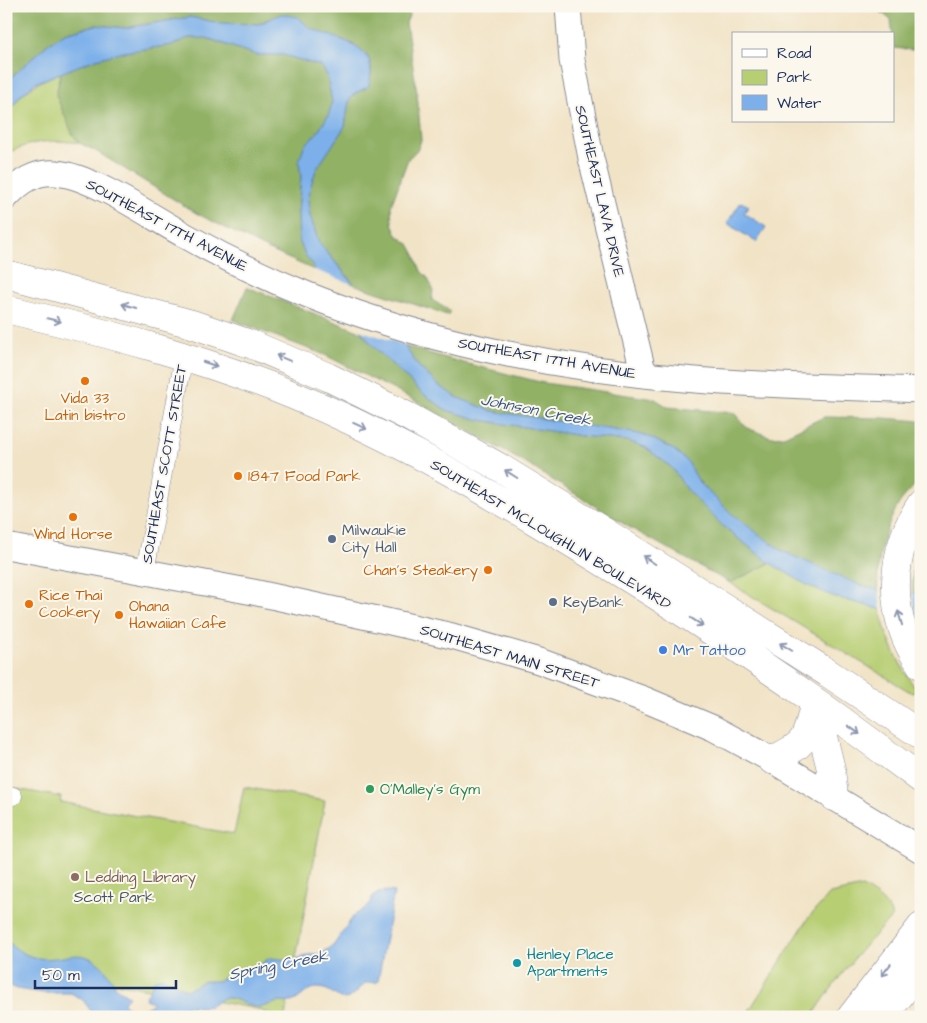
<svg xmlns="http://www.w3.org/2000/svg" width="927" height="1023" font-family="'Architects Daughter',sans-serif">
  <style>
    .green { fill: #b7ce73; stroke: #697e68 }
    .forest { fill: #91b165; stroke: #567062 }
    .water { fill: #7db0ea; stroke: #4c70a4 }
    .pier { fill: #f1e3c6 }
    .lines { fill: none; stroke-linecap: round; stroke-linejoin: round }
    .street-casing { stroke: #868992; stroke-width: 19 }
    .secondary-casing { stroke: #868992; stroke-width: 27 }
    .primary-casing { stroke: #868992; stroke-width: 29 }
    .highway-casing { stroke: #868992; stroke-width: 29 }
    .street { stroke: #fff; stroke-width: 18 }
    .secondary { stroke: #fff; stroke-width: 25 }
    .primary { stroke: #fff; stroke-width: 28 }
    .highway { stroke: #fff; stroke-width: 28 }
    .oneway { stroke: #8d97ae }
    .food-dot { fill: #e8710a; stroke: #fbf7ec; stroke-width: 2 }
    .service-dot { fill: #5c6f8a; stroke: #fbf7ec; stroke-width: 2 }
    .shop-dot { fill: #3f7fe0; stroke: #fbf7ec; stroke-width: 2 }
    .leisure-dot { fill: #2e9e5b; stroke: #fbf7ec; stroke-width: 2 }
    .education-dot { fill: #8d6e63; stroke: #fbf7ec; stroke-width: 2 }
    .culture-dot { fill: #0f9aa8; stroke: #fbf7ec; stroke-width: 2 }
    .labels { text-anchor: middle; stroke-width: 4; stroke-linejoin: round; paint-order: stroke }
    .street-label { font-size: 15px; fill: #1b2f5e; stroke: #fbf7ec }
    .food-label { font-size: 15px; fill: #c56008; stroke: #fbf7ec; text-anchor: start }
    .service-label { font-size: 15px; fill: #4e5e75; stroke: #fbf7ec; text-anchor: start }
    .shop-label { font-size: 15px; fill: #366cbe; stroke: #fbf7ec; text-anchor: start }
    .leisure-label { font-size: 15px; fill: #27864d; stroke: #fbf7ec; text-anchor: start }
    .education-label { font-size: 15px; fill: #785e54; stroke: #fbf7ec; text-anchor: start }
    .park-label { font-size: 15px; fill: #425763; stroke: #fbf7ec }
    .culture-label { font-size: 15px; fill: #0d838f; stroke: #fbf7ec; text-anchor: start }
    .water-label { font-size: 16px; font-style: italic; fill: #385688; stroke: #fbf7ec }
  </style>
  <rect width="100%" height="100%" fill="#fbf7ec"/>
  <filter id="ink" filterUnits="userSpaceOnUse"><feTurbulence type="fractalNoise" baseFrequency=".02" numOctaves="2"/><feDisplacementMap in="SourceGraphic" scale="10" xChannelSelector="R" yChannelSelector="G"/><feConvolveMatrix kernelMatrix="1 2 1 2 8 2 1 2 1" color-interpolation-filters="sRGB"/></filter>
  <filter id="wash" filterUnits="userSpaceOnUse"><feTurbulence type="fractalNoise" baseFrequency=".0096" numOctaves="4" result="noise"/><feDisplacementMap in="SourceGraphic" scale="20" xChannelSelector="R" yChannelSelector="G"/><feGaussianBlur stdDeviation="1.12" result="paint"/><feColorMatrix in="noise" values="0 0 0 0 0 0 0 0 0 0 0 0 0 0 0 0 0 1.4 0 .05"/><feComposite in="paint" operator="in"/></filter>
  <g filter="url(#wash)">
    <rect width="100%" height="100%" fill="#f1e3c6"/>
    <path class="green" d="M61,72L58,81L72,133L79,143C51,139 31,141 6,154C6,144 5,133 7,123C13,93 37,83 61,72Z
      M770,563L807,585L835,597L880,609C886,640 900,665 917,691L912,693L730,583Z
      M6,787L61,797L60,802L234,834L244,787L325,801L285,1017H279L252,1008L6,963Z
      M862,887C874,893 890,904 892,917C861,948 835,981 812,1017H745L809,917L830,894Z"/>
    <path class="forest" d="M6,6H413L406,23L417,92L421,140L418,149L408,159L391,206L392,223L397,235L409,244L415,255L421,271L427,277L433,289L432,300L450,311L449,314L447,315L355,285L319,243L310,217L308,200L311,185L316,170L345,126L349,101L354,94L365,89C367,84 370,79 371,74C376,41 329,39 310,28C306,25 302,21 298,17L268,19L259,24L219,23L190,17L125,28L96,25L65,33L48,44L6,82Z
      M873,6H921V51L894,48L891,20Z
      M188,38H206L256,55H283L321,66L327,75L332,102L329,114L318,132L304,146L299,162L301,176L298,214L299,240L305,255L314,265V270L265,248L196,213L94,150L79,143L72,133L56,95L61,72C82,64 102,56 124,52C147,48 167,48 188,38Z
      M247,287L361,332L372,345L422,393L446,410L480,420L582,436L627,441L645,447L671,467L689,492L726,529L770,563L730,583L629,527L525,463L418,402L325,355L233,320Z
      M404,346L464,363L544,383L655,399L668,407L734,413L747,428L771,437L784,436L824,417L884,418L921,421C921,437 923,460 921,475C920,481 905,495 900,502C884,528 876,560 878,590C826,576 775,551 734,516C722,506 708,494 699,481C694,475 692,467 687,462C674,447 653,438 634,433L492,411L456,397L438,385L418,366Z
      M921,542V593H912L913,566Z"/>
    <path class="water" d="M281,14L298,17L310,28L348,42L362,51L370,61L371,73L369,86L354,94L349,101L345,126L316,170L311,185L308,200L310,216L319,243L404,345L418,366L438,385L456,397L492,411L634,433L649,437L674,450L688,462L699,482L733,515L782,551L862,586L878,590L921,593V616L880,609L835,597L807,585L770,563L726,529L689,492L671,467L645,447L627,441L582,436L480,420L446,410L422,393L372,345L314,270L313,265L305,255L299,240L298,214L301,176L299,162L304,146L318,132L329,114L332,102L327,75L321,66L283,55H256L207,38H188L173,45L124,52L96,59L35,83L19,97L9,113L6,124V82L48,44L65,33L96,25L125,28L190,17L219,23L259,24Z
      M741,202L749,206L744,213L766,227L756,242L727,223Z
      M388,891L394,892L378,982L365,983C338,1016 340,987 316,988C305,989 300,1001 290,1002C286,1003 282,1002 278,1002C270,1004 264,1008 256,1007C246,1006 237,998 227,998C220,998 216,1003 210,1006C204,1008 194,1006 187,1006L182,1017H95L83,1000L71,993H42L17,989L6,985V940C25,958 38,961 63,957C73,955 82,954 90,958C108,967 108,978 119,990C122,992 126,994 129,996L123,1003C131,1012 143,1011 152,1004L153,1002L145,999L155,979C168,974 176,987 188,990L203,981H218L239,969H249L260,965L269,958L293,960L312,954H321L333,946L355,914L363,910L370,903L372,897L380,892Z"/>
    <path class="pier" d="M312,269L360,287L408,346L356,329Z
      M879,587L912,591L917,619L881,612Z"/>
  </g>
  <g filter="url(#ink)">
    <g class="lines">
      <defs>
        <path id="street" d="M145,572L184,356
          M6,795L13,796"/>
        <path id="secondary" d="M568,6L572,60L591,158L644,375
          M6,197C20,182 35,171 56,173C93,176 153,218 186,236C225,258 266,278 308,295C428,343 555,368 684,379C763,386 842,387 921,390
          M6,546L253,592L386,621L452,636L539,661L646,700L713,728L772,760L921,850"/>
        <path id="primary" d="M6,274L192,324L253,345L328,377L409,417L499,467L600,529L828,673L921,735
          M6,309C104,332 202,358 295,396C378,430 458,475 535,521C631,578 725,638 816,702C851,727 886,753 921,779
          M814,701L831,769L834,797
          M772,760C806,744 806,741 814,705"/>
        <path id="highway" d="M921,504C889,553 886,616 921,665
          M851,1017L921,927
          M883,1017L921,968"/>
      </defs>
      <use href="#street" class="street-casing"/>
      <use href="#secondary" class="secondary-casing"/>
      <use href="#primary" class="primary-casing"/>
      <use href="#highway" class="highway-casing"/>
      <use href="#street" class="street"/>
      <use href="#secondary" class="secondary"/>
      <use href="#primary" class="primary"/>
      <use href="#highway" class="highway"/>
    </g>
    <defs><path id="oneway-shaft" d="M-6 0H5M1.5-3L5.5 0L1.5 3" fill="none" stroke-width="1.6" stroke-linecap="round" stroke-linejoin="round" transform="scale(1.25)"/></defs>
    <g class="oneway">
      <use href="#oneway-shaft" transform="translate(129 306) rotate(-164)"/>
      <use href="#oneway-shaft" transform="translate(54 320) rotate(14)"/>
      <use href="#oneway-shaft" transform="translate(283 358) rotate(-157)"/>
      <use href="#oneway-shaft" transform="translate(210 364) rotate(18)"/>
      <use href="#oneway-shaft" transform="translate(360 426) rotate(25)"/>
      <use href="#oneway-shaft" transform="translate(511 474) rotate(-148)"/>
      <use href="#oneway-shaft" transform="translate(649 560) rotate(-148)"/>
      <use href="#oneway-shaft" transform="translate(900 618) rotate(-106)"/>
      <use href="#oneway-shaft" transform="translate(697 622) rotate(33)"/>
      <use href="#oneway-shaft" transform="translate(786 647) rotate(-148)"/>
      <use href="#oneway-shaft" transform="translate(854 730) rotate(36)"/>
      <use href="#oneway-shaft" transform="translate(886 970) rotate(128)"/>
    </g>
  </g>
  <g class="food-dot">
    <circle cx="85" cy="381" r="5"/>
    <circle cx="238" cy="476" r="5"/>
    <circle cx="73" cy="517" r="5"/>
    <circle cx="488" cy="570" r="5"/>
    <circle cx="29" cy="604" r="5"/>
    <circle cx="119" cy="615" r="5"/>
  </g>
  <g class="service-dot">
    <circle cx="332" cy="539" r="5"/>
    <circle cx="553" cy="602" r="5"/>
  </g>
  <circle class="shop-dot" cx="663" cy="650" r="5"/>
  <circle class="leisure-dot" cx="370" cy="789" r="5"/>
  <circle class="education-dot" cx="75" cy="877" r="5"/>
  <circle class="culture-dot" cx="517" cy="963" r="5"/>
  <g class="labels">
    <g class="street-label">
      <text transform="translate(600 191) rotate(77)" y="5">SOUTHEAST LAVA DRIVE</text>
      <text transform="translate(167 225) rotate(28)" y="5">SOUTHEAST 17TH AVENUE</text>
      <text transform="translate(547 358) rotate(10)" y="5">SOUTHEAST 17TH AVENUE</text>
      <text transform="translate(164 464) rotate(-80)" y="5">SOUTHEAST SCOTT STREET</text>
      <text transform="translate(551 534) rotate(31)" y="5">SOUTHEAST MCLOUGHLIN BOULEVARD</text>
      <text transform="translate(510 656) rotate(17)" y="5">SOUTHEAST MAIN STREET</text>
    </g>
    <g class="food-label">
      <text x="85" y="403" text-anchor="middle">Vida 33<tspan x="85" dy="17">Latin bistro</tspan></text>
      <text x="248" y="481">1847 Food Park</text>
      <text x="73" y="539" text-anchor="middle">Wind Horse</text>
      <text x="478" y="575" text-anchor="end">Chan's Steakery</text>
      <text x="39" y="600">Rice Thai<tspan x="39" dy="17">Cookery</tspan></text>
      <text x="129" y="611">Ohana<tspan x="129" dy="17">Hawaiian Cafe</tspan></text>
    </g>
    <g class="service-label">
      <text x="342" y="535">Milwaukie<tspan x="342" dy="17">City Hall</tspan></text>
      <text x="563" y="607">KeyBank</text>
    </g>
    <g class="shop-label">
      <text x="673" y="655">Mr Tattoo</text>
    </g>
    <g class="leisure-label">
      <text x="380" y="794">O’Malley’s Gym</text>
    </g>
    <g class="education-label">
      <text x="85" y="882">Ledding Library</text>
    </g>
    <g class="park-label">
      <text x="114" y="902">Scott Park</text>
    </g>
    <g class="culture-label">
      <text x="527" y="959">Henley Place<tspan x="527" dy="17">Apartments</tspan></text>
    </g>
    <g class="water-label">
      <text transform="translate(536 409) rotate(11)" y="6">Johnson Creek</text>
      <text transform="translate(278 964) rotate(-11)" y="6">Spring Creek</text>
    </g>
  </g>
  <rect width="927" height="1023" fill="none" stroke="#fbf7ec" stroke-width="25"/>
  <rect x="732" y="32" width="162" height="90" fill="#fbf7ec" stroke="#a1a7b3"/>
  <rect x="742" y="49" width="25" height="8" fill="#ffffff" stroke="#a1a7b3"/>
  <text x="777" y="58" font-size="15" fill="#1b2f5e">Road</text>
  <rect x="742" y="70" width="25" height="15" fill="#b7ce73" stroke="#a1a7b3"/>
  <text x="777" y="82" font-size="15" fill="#1b2f5e">Park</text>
  <rect x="742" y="95" width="25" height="15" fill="#7db0ea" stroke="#a1a7b3"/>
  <text x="777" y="108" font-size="15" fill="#1b2f5e">Water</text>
  <path d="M35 980v8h141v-8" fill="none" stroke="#1b2f5e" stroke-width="2.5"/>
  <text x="42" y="980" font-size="15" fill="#1b2f5e" stroke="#fbf7ec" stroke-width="4" paint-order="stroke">50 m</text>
</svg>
